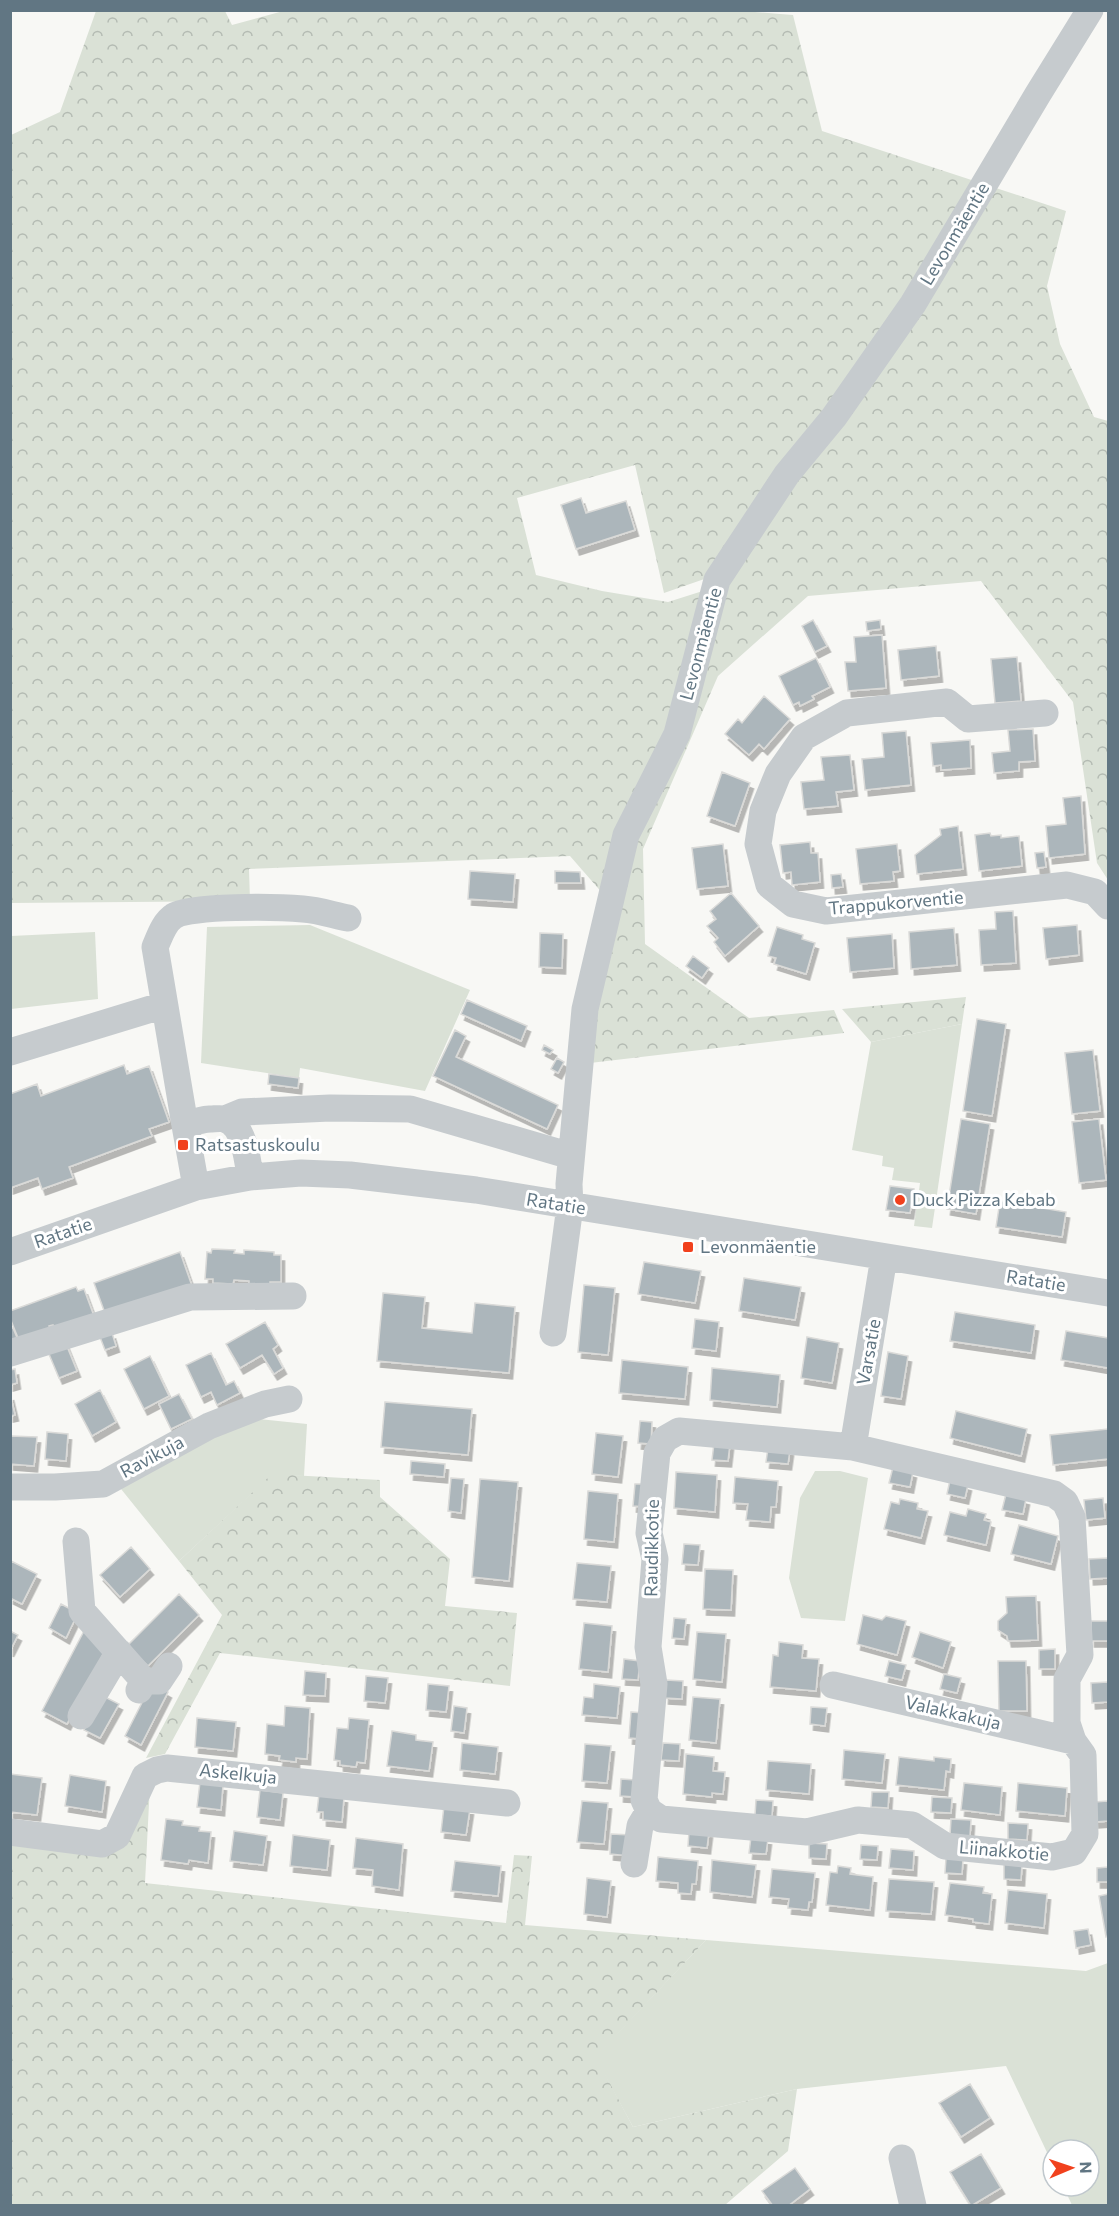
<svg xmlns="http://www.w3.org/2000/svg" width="1119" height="2216" font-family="Commissioner,sans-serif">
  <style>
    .green { fill: #dae1d6 }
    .forest { fill: url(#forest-crowns) }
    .building { fill: #acb6bb; stroke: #dadad8; stroke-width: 1.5; filter: url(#shadow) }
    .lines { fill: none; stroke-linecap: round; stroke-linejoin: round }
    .minor { stroke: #c6cbce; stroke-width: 27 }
    .poi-dot { fill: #f1411d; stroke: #fff; stroke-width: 2 }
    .labels { text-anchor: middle; stroke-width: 6; stroke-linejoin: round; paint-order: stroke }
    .street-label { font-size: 18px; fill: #617683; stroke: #fff }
    .poi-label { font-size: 18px; fill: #617683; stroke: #fff; text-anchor: start }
  </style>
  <defs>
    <pattern id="forest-crowns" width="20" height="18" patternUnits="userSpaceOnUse" patternTransform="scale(1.5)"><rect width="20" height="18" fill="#dae1d6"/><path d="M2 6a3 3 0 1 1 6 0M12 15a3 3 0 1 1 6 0" fill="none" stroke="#b4bbb3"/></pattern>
    <filter id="shadow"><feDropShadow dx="3.5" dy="6" stdDeviation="0" flood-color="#0004"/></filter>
  </defs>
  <rect width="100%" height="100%" fill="#f8f8f5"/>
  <path class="green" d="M310,925L470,990L425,1091L300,1068L299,1078L201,1063L207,927Z
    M95,932L98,999L11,1009V936Z
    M962,1024L932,1228L914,1226L920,1183L892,1180L894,1168L882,1166L883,1156L852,1150L871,1042Z
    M249,1418L307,1424L304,1476L272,1475L179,1561L117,1484Z
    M815,1471H840L868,1478L845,1621L801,1618L789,1578L800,1498Z
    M706,1940L1086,1971L1108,1963V2205H1072L1063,2186H1089V2150H1053V2165L1006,2066L797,2089L633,2127L595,2057Z"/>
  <path class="forest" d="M287,10H731L793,15L822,131L1066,211L1047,286L1060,344L1094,417L1108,421V880L1097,863L1073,702L981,581L808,596L718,676L643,849L645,944L749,1018L834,1010L844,1033L590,1063V1008L630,836L681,734L713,576L664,593L635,465L517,498L536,575L602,591L668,602L709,589L672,733L604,895L570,856L249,869L250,901L11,903V135L60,112L96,11H225L232,25Z
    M966,997L962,1024L871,1042L842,1009Z
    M272,1474L380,1480V1497L450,1559L445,1606L517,1613L510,1686L220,1653L165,1754L146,1758L222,1615L179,1561Z
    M150,1784L145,1883L506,1923L514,1855L532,1856L525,1925L706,1940L596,2057L633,2127L797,2089L788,2151L725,2205L11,2206V1833L113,1846Z"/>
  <path class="building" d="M581,498L586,513L626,501L635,530L576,549L561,505Z
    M813,620L827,646L815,652L802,626Z
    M880,620L881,629L867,631L866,622Z
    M882,635L886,688L848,691L845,662H856L854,637Z
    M936,646L939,676L901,680L898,650Z
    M1017,657L1021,701L995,703L991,659Z
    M816,658L830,687L812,696L814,699L800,706L799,702L793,705L779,676Z
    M764,696L790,719L764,749L759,744L749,755L725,734L738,719L742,723Z
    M1033,729L1035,761L1019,762V771L994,773L992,753L1010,751L1008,730Z
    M906,731L911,785L865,790L862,759L884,757L882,733Z
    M970,740L971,768L941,770V765L933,766L931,743Z
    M850,755L854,790L836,792L838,806L804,809L801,782L824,780L821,757Z
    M722,772L750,783L735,826L707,816Z
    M1081,796L1085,854L1049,858L1046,826L1066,824L1063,798Z
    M958,826L963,869L917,874L915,855L941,835L940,829Z
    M990,833L991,836L1001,835V838L1019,836L1022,866L979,871L975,835Z
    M810,842L811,853H818L820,882L792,885L791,872L783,873L780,845Z
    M723,844L728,886L697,889L692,848Z
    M897,844L900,871L893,872L894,881L860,884L856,849Z
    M1044,852L1046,867L1037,868L1035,853Z
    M470,871L515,874L513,902L468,899Z
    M555,871L580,872L581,883H555Z
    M841,874L843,887L832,888L831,875Z
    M731,893L759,926L725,956L714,942L718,938L707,926L716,919L710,911Z
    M1013,911L1016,963L981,965L979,930L996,929L995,912Z
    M1077,925L1079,955L1046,959L1043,928Z
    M777,927L803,935L802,939L815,943L806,974L774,964L776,958L768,956Z
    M954,928L957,965L911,969L909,932Z
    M540,933L563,934L562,968L539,967Z
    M892,934L894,968L850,972L847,938Z
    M693,956L709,968L702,978L686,966Z
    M467,1000L527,1026L521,1041L461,1014Z
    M977,1019L1006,1024L992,1116L963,1111Z
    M455,1030L466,1036L456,1057L558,1105L547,1129L433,1076Z
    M544,1045L553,1050L550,1054L542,1050Z
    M1093,1050L1100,1111L1072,1114L1065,1053Z
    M557,1058L564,1062L558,1073L551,1069Z
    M124,1065L127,1074L149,1066L169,1122L149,1129L152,1136L69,1167L73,1178L42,1189L38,1178L10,1188V1094L37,1084L41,1096Z
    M269,1074L299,1078L298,1088L268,1084Z
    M961,1119L990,1124L976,1214L947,1209Z
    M1099,1119L1106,1180L1079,1183L1072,1122Z
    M890,1186L914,1189L910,1213L886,1210Z
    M1000,1201L1066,1212L1062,1237L996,1227Z
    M212,1249L235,1250L234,1253L244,1254V1250L274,1252V1255H281V1282H270V1286L249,1285V1281L234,1280L233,1284L213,1283V1279H205L207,1252L211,1253Z
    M180,1252L192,1286L106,1316L94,1283Z
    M644,1262L701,1271L695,1303L638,1294Z
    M744,1278L801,1287L795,1320L739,1311Z
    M584,1285L615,1288L608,1355L578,1352Z
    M76,1287L78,1291L84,1289L94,1316L55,1330L53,1325L49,1326L51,1332L18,1338L10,1318V1311Z
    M383,1293L425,1297L422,1328L472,1333L475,1303L515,1307L509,1373L377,1361Z
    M955,1312L1035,1325L1031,1353L950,1341Z
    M695,1319L719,1322L716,1351L692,1348Z
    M265,1322L278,1345L273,1349L283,1368L274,1374L262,1355L240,1368L226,1344Z
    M13,1328L18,1340L10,1343V1329Z
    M1066,1331L1108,1338V1368L1061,1360Z
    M112,1333L116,1346L105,1350L100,1337Z
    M807,1337L839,1343L832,1383L801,1378Z
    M64,1339L77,1371L59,1378L46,1347Z
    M888,1352L908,1356L901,1399L881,1396Z
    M211,1353L226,1385L234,1381L240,1393L217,1405L211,1392L201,1397L186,1365Z
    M150,1356L169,1396L144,1409L124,1369Z
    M622,1360L688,1367L685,1399L619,1393Z
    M712,1368L780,1375L777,1407L710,1400Z
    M15,1369L17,1383L10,1385V1370Z
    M100,1390L116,1422L92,1436L75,1404Z
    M10,1394L15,1415L10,1416Z
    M179,1394L192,1419L171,1429L159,1404Z
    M385,1402L472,1409L468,1455L381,1447Z
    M956,1411L1027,1429L1021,1456L950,1438Z
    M640,1421L652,1422L651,1444L638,1443Z
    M1108,1429V1459L1053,1465L1050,1435Z
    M47,1432L68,1434L66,1461L45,1459Z
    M596,1433L623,1436L618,1477L592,1474Z
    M10,1436L37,1437L34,1466L10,1464Z
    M714,1443L730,1444L728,1461L712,1460Z
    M768,1448L790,1450L788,1464L766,1462Z
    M411,1461L445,1464L444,1477L410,1474Z
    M893,1467L913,1472L910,1487L889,1483Z
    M676,1472L717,1475L715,1512L674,1508Z
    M735,1477L778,1481L776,1507H771L770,1522L746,1520L748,1504L733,1503Z
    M451,1478L464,1479L461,1513L448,1511Z
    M480,1479L518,1482L509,1581L472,1577Z
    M950,1480L968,1485L965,1498L947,1494Z
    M635,1484H647L646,1507L633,1506Z
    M588,1491L618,1494L614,1542L584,1539Z
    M1006,1494L1026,1499L1023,1514L1002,1510Z
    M1103,1498L1105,1518L1086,1520L1084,1500Z
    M900,1499L918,1503L917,1509L928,1511L921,1538L884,1529L891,1502L899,1504Z
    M968,1509L986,1514L984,1520L991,1522L986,1545L944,1535L950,1512L966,1516Z
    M1019,1525L1058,1536L1051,1564L1011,1554Z
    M684,1544L700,1545L698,1565L682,1564Z
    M131,1547L150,1569L120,1597L100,1575Z
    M1108,1558V1578L1090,1579L1089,1559Z
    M11,1561L37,1574L22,1604L10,1598Z
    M577,1563L611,1566L607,1602L573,1599Z
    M705,1569L733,1570L731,1610L703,1609Z
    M179,1594L199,1615L148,1666L127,1646Z
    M1036,1596L1038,1640L1008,1641L1007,1636L998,1630V1621L1007,1613L1006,1597Z
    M61,1604L78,1613L66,1638L49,1628Z
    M863,1615L882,1620L886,1616L906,1621L897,1655L857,1644Z
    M674,1618L686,1619L684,1639L672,1638Z
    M1091,1621H1108V1641H1091Z
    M584,1623L612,1626L608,1672L579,1669Z
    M10,1631L18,1635L10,1651Z
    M84,1631L108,1645L67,1724L42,1711Z
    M697,1632L726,1634L722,1682L693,1679Z
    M920,1632L951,1642L943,1668L912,1657Z
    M779,1642L803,1645L802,1658L819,1659L816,1691L770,1687L773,1655L778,1656Z
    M1055,1649V1669H1039V1650Z
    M624,1659L640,1661L638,1680L622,1679Z
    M889,1661L906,1665L902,1680L885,1676Z
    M998,1661H1026L1027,1711H999Z
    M305,1671L326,1673L325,1696L303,1695Z
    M944,1674L961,1678L957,1693L940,1689Z
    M366,1676L388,1678L385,1703L364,1701Z
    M666,1680L683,1681L682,1699L665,1698Z
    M1108,1682V1702L1092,1703L1091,1683Z
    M152,1683L168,1692L141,1745L125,1736Z
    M428,1684L449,1686L446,1712L426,1710Z
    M594,1684L620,1687L617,1718L582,1715L584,1697L593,1698Z
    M101,1695L119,1704L100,1738L84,1730Z
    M693,1697L720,1699L716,1743L689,1740Z
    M285,1706L310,1708L307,1759L296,1758V1762L279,1760L280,1756L265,1754L267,1724L284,1726Z
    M454,1706L467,1708L464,1733L451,1731Z
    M811,1707L827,1708L825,1726L810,1724Z
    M631,1712L645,1713L642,1739L629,1738Z
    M197,1718L236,1722L233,1751L195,1747Z
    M349,1718L369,1720L365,1763L357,1762L356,1767L340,1765V1761L334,1760L337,1728L348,1729Z
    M392,1731L416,1735V1740L433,1742L429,1771L387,1766Z
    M462,1743L498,1747L495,1774L460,1770Z
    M663,1743L680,1744L679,1761L661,1760Z
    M585,1744L611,1746L607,1783L582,1781Z
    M844,1750L885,1754L882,1783L842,1779Z
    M686,1754L714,1757L713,1771L725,1772L723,1794L712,1793V1797L683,1794Z
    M899,1757L934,1761V1757L951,1759L950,1772L946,1771L944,1790L896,1785Z
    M768,1761L811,1764L809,1794L766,1790Z
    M10,1774L42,1778L37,1815L10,1812Z
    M70,1775L106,1781L102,1812L65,1806Z
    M621,1779L636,1780V1797L620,1796Z
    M200,1782L223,1785L221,1810L197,1807Z
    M964,1783L1002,1787L1000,1815L961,1810Z
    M1018,1783L1067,1788L1065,1816L1016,1811Z
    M260,1790L283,1793L280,1820L257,1817Z
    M872,1792H889L888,1808L871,1807Z
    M319,1794L344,1797L342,1822L323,1820V1812H317Z
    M932,1797L952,1798L951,1813L931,1812Z
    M756,1800L773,1801L772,1816L755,1815Z
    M582,1801L608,1803L604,1844L577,1842Z
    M1108,1801V1821L1095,1822L1094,1802Z
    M444,1806L470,1809L466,1835L441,1832Z
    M166,1819L183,1821L182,1825L200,1827L199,1831L211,1832L208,1863L189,1860L188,1864L161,1860Z
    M951,1819L971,1820L970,1836L950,1835Z
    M1008,1823L1028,1824L1027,1840L1008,1839Z
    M234,1831L267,1836L263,1865L230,1861Z
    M689,1831L709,1832L707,1848L688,1846Z
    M611,1834L631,1835L630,1856L610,1854Z
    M293,1835L330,1840L327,1870L290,1866Z
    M751,1837L768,1839L766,1854L749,1853Z
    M356,1838L403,1844L399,1890L372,1886L373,1870L353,1868Z
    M809,1843L827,1844L826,1859L809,1858Z
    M861,1845L878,1846L877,1860L860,1859Z
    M891,1849L914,1851L913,1870L889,1868Z
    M658,1857L698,1861L696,1884H692L691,1894L678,1893V1883L656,1881Z
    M946,1858L963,1859L962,1874L945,1873Z
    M712,1860L756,1865L752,1897L710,1892Z
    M455,1861L501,1866L498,1896L451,1891Z
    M1004,1863L1022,1864L1021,1880L1004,1879Z
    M838,1866L851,1868L850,1874L873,1877L870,1910L826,1905L830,1872L837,1873Z
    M1108,1867V1882H1097V1868Z
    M772,1869L815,1873L812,1902H809L808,1910L788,1908L789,1899L769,1897Z
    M587,1878L611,1881L607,1917L584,1914Z
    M889,1879L934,1882L931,1914L886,1911Z
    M950,1883L984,1887L983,1893L992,1894L989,1924L973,1922V1919L945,1915Z
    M1008,1890L1047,1894L1044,1928L1005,1923Z
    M1108,1894V1936L1106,1937L1099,1896Z
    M1088,1929L1091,1945L1076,1948L1074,1931Z
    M970,2084L990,2118L961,2137L939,2103Z
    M981,2154L1001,2188L971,2206L950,2172Z
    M795,2168L810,2189L788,2206H773L762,2191Z"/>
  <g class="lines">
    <path class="minor" d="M1045,713L968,719L947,702L847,713L804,737L778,774L763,811L758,844L769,885L793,904L826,911L1067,885L1095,892L1108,906
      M10,1052L164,1005
      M225,1119L242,1112L330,1108L410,1109L571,1156
      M186,1131L155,947C159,938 164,922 174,916C189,905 280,907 303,909C318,910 333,915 348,918
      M196,1187L186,1131C193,1121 199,1120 210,1119C214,1119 221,1118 224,1119C244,1124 248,1161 250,1177
      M10,1252L196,1187L250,1177L301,1173L350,1175L476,1190L1108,1293
      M553,1333L570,1206L569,1184L585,1009L626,835L677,734L717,580L787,474L834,417L913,304L1038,94L1090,10
      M10,1353L190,1297L293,1296
      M679,1431L853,1447L1054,1494L1065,1502L1072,1517L1080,1655L1067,1679V1723L1073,1741L1083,1755L1085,1834L1074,1852L1052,1857L945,1846L912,1825L858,1820L807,1832L661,1819L649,1811L644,1800L654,1684L648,1647L655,1559L649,1533L657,1453L665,1439Z
      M853,1447L884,1257
      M10,1487H55L103,1484L209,1426L265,1404L289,1399
      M76,1541L82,1611L144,1681L139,1690
      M144,1681H159L169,1666
      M833,1685L1073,1741
      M81,1716L119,1652
      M10,1832L102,1844L117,1836L145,1776L157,1770L167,1768L507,1803
      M634,1864L640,1826L649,1811
      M902,2158L913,2206"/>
  </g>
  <g class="poi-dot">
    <rect x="177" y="1139" width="12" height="12" rx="3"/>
    <circle cx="900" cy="1200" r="6"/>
    <rect x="682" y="1241" width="12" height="12" rx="3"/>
  </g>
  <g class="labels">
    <g class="street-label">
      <text transform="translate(955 234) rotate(-59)" y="6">Levonmäentie</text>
      <text transform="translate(701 644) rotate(-75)" y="6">Levonmäentie</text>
      <text transform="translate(896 903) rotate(-5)" y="6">Trappukorventie</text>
      <text transform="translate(556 1204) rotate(9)" y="6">Ratatie</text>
      <text transform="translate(63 1233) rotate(-19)" y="6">Ratatie</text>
      <text transform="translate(1036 1281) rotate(9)" y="6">Ratatie</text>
      <text transform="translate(869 1352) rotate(-80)" y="6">Varsatie</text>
      <text transform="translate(152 1457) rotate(-28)" y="6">Ravikuja</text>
      <text transform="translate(652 1548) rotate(-89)" y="6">Raudikkotie</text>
      <text transform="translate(953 1713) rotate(13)" y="6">Valakkakuja</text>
      <text transform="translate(238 1774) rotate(6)" y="6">Askelkuja</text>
      <text transform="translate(1004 1851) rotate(5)" y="6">Liinakkotie</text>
    </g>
    <g class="poi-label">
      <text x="195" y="1151">Ratsastuskoulu</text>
      <text x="912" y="1206">Duck Pizza Kebab</text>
      <text x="700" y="1253">Levonmäentie</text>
    </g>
  </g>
  <rect width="1119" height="2216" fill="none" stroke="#617683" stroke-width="24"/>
  <g transform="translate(1071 2168) rotate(88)"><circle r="28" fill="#ffffff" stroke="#c0c8cd" stroke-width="1.5"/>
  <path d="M0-4.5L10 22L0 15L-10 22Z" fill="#f1411d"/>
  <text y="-9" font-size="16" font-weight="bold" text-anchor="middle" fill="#617683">N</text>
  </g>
</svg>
